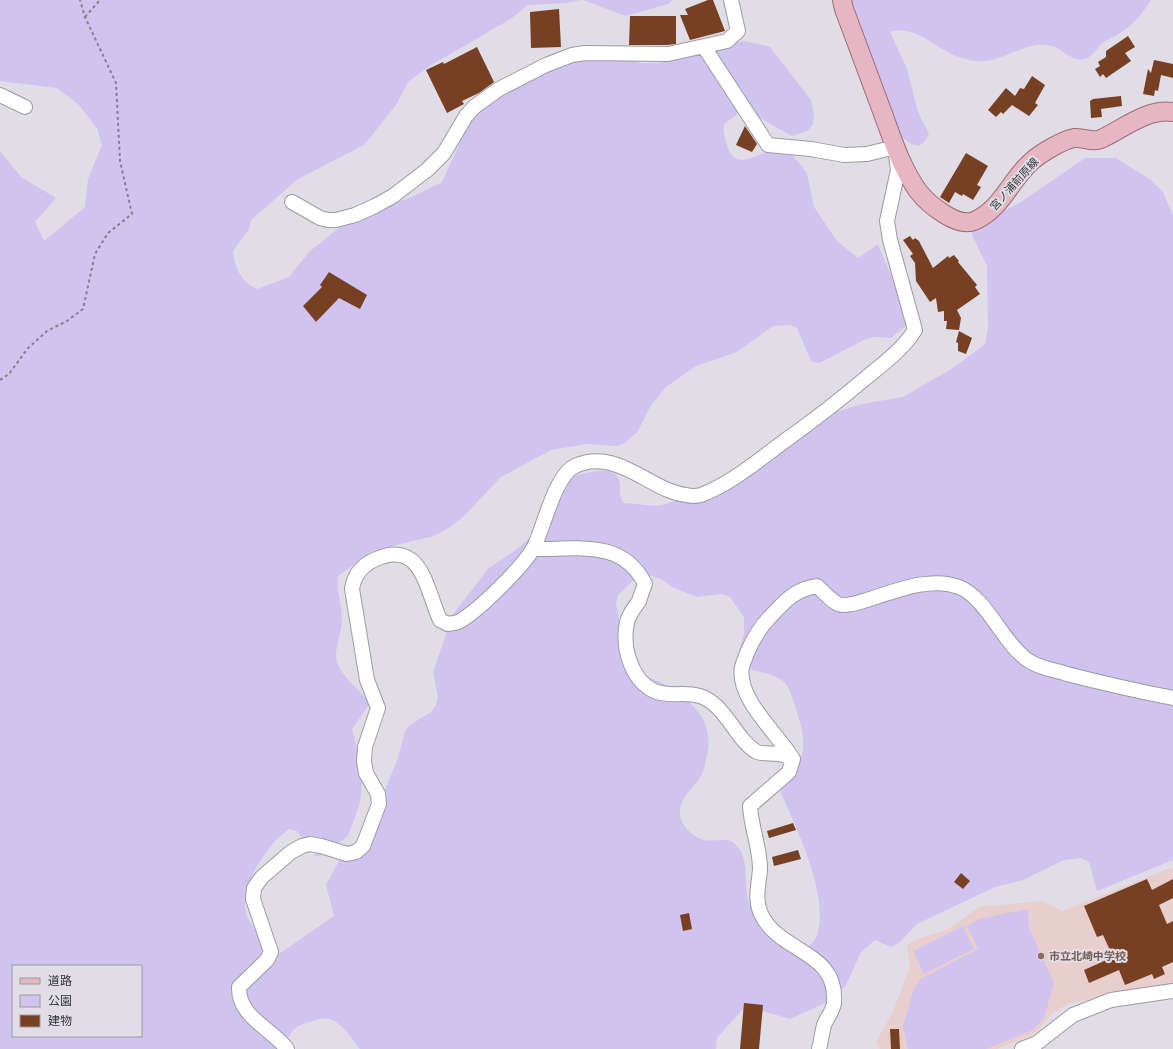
<svg xmlns="http://www.w3.org/2000/svg" width="1173" height="1049" font-family="Lora,'Noto Sans JP',serif">
  <style>
    .education { fill: #e8cecc }
    .green { fill: #d1c3f0; fill-rule: evenodd }
    .building { fill: #774023 }
    .lines { fill: none; stroke-linecap: round; stroke-linejoin: round }
    .minor-casing { stroke: #9c9aa2; stroke-width: 16 }
    .major-casing { stroke: #9e6a78; stroke-width: 20 }
    .path { stroke: #838188; stroke-width: 2; stroke-dasharray: 3 3; stroke-linecap: butt }
    .minor { stroke: #fff; stroke-width: 14 }
    .major { stroke: #e6b7c3; stroke-width: 18 }
    .education-dot { fill: #8d6e63; stroke: #e0dde6; stroke-width: 1.5 }
    .labels { text-anchor: middle; stroke-width: 4; stroke-linejoin: round; paint-order: stroke }
    .street-label { font-size: 11px; fill: #353438; stroke: #e0dde6 }
    .education-label { font-size: 11px; font-weight: bold; fill: #785e54; stroke: #e0dde6; text-anchor: start }
  </style>
  <rect width="100%" height="100%" fill="#e0dde6"/>
  <path class="education" d="M1173,867V985L1165,988L1069,1003L1051,1014L1036,1033L997,1049H880L876,1042L893,1012L910,966L907,946L917,939L947,930L979,907L1043,901L1063,911Z"/>
  <path class="green" d="M0,0H581L566,3L528,5L512,18L428,67L408,82L396,105L364,145L298,179L251,220L249,229L233,251C234,266 241,283 257,289L289,277L310,251L339,228L369,211L412,197L442,182L472,116L520,77L552,62L618,57L642,63H659L695,55L720,45L745,41L770,47L811,100L814,116L813,124L808,131L792,136L747,111L738,114L724,124C723,133 725,139 728,148C738,176 766,146 785,146L807,173L814,207L837,241L858,258L878,244L910,322L891,338L874,337L866,339L819,363L811,361L797,328L790,325L773,326L737,352L696,366L666,387L650,407L638,431L625,443L617,446L587,444L551,450L501,477L463,517L449,528L434,536L372,551L338,576C336,591 342,604 342,619C342,631 336,644 336,656C336,672 360,692 371,702L352,729L363,770L360,803L348,836L326,853L317,857L297,831L289,829C267,844 237,889 247,916C253,930 267,944 276,956L334,916L326,885L340,859L359,844L375,814L398,758L405,731L410,725L431,712L436,705L438,697L433,672L453,614L489,568L513,552L547,524L573,476C585,474 613,463 619,479C622,489 617,493 624,503L658,506L712,490L820,417L862,404L903,397L953,368L985,344L988,328L987,266L972,235L973,227L1021,202L1085,158H1116L1151,180L1163,192L1173,216V860L1097,891L1089,862L1081,858L1064,860L1023,880L995,887L917,924L899,943L891,947L875,940L861,952L845,987L823,1004L790,1019L749,1007L741,1011L717,1038L716,1049H360C352,1039 344,1025 332,1020C325,1017 320,1019 313,1021C294,1026 290,1029 285,1049H0V151L21,177L56,198L35,222L44,241L85,207L88,179L102,145L97,128L78,104L57,88L0,81ZM652,576L661,579L674,588L697,597L721,594L730,597L744,617V634L736,660C747,673 769,670 783,681C790,687 792,698 795,706C801,724 808,745 799,763C795,773 786,783 780,791C796,827 830,896 817,935C815,940 812,946 805,947C784,950 774,933 763,919C759,914 751,908 749,903C742,884 751,861 736,845C728,835 715,843 704,840C693,837 680,825 680,813C679,797 696,786 702,774C704,770 705,764 706,759C717,722 691,698 660,682C649,677 637,676 627,668L616,603L618,595L636,578ZM13,966H141V1036H13Z
    M583,0H673L668,4L626,16Z
    M844,0H1151C1144,12 1130,28 1117,35C1113,37 1108,39 1104,42C1096,48 1091,62 1077,59C1062,55 1059,43 1038,45C1021,46 992,65 974,61C967,59 957,57 951,54C932,44 913,25 890,32L907,69L918,112L929,134L925,141L919,146L911,144L898,134Z
    M1028,909L1029,928L1054,983L1044,1018L1033,1030L986,1049H908L903,1027L912,994L920,979L978,949L967,926L978,919Z
    M963,926L974,949L924,974L913,951Z"/>
  <path class="building" d="M708,0H713L725,31L690,40L680,15H688L685,9Z
    M559,9L561,47L531,48L530,12Z
    M630,16H676V44L667,45H629Z
    M1128,36L1135,47L1125,53L1131,61L1106,78L1103,74L1100,77L1095,69L1100,66L1098,62L1106,57V51Z
    M477,47L494,82L479,93L462,101L464,104L447,113L426,70L443,62L444,64Z
    M1154,60L1173,64V78L1161,75L1158,91L1155,90L1154,96L1143,94L1148,69L1151,73Z
    M1032,76L1045,85L1035,103L1038,105L1029,116L1012,105L1003,114L1001,112L996,117L988,110L1006,88L1015,96L1020,88L1024,89Z
    M1121,96L1122,106L1101,109L1102,117L1091,118L1090,101L1093,99Z
    M745,126L757,144L752,152L736,145Z
    M966,153L988,166L977,185L981,187L973,200L963,194L962,196L955,192L949,203L940,197Z
    M910,236L913,240L915,238L919,241L933,268L948,256L949,258L954,255L959,261L958,262L977,285L975,287L980,294L957,310L961,318L959,330L946,329L947,321H944V311L938,312L936,298L930,302L916,281L915,263L910,256L913,254L903,240Z
    M329,272L367,295L360,309L339,298L316,322L303,306L322,287L320,285Z
    M959,331L972,338L966,354L958,351V343L956,342Z
    M793,823L796,830L769,838L767,831Z
    M798,850L801,859L774,866L772,857Z
    M961,873L970,881L963,889L954,882Z
    M1147,879L1152,890L1173,879V898L1159,905L1167,924L1173,921V962L1162,967L1165,974L1154,979L1152,974L1125,985L1119,970L1089,983L1084,970L1113,957L1103,935L1097,937L1084,906Z
    M689,913L692,929L683,931L680,915Z
    M744,1003L763,1005L759,1049H740Z
    M890,1029H899L900,1049H891Z"/>
  <g class="lines">
    <defs>
      <path id="minor" d="M0,95L25,107
        M292,202L320,218L328,220H336L355,215L375,206L393,196L427,170L444,153L466,116L474,107L499,89L546,65L572,55L585,53L668,54L727,41L738,31L731,0
        M533,549C576,550 622,538 645,584C643,589 641,595 639,601C635,607 629,614 627,622C622,646 630,679 654,691C670,698 689,690 705,698C728,710 737,741 757,752C763,754 772,753 778,754C783,754 788,757 793,759
        M287,1049C271,1028 238,1017 239,987L267,960L271,952L253,899L254,888L262,877L291,852L302,846L310,844L321,846L347,854L356,852L363,846L379,804L378,794L366,773L364,761L365,747L378,708L367,680L352,589C354,575 362,565 376,559C422,539 426,589 440,620L448,624C452,623 457,623 460,621C479,610 524,566 534,547C544,527 555,475 575,466C618,447 650,491 686,495C690,496 697,496 701,495C732,483 760,459 786,440C814,420 841,399 867,377C884,363 903,349 915,330L890,240L887,221L898,170L895,147L867,154L844,155L811,149L768,145L704,47
        M819,1049C821,1041 822,1033 824,1025C827,1018 833,1011 834,1003C838,950 780,954 761,914C754,898 759,885 760,869C760,847 751,827 750,806L789,772L793,759C778,734 736,698 742,667C743,662 746,657 747,653C753,639 760,627 770,617C785,601 795,589 817,586C824,592 830,600 838,604C846,607 859,602 867,600C895,591 930,576 959,587C987,598 1003,644 1029,661C1039,668 1055,670 1067,674C1102,683 1137,691 1173,698
        M1022,1049L1037,1043L1073,1015L1111,1000L1173,991"/>
      <path id="major" d="M842,0L844,9C857,43 869,77 882,111C892,138 901,167 918,191C928,204 957,228 974,221C1001,210 1011,179 1032,161C1041,153 1063,140 1074,138C1085,137 1091,143 1101,139C1123,129 1147,108 1173,112"/>
    </defs>
    <use href="#minor" class="minor-casing"/>
    <use href="#major" class="major-casing"/>
    <path class="path" d="M85,17L100,0
      M0,380L9,374L28,348L47,331L67,321L83,309L95,254L108,233L132,214L120,161L116,83L85,17L80,0"/>
    <use href="#minor" class="minor"/>
    <use href="#major" class="major"/>
  </g>
  <circle class="education-dot" cx="1041" cy="956" r="4"/>
  <g class="labels">
    <g class="street-label">
      <text transform="translate(1014 184) rotate(-48)" y="4">宮ノ浦前原線</text>
    </g>
    <g class="education-label">
      <text x="1049" y="960">市立北崎中学校</text>
    </g>
  </g>
  <rect x="12" y="965" width="130" height="72" fill="#e0dde6" stroke="#9c99a0"/>
  <rect x="20" y="978" width="20" height="6" fill="#e6b7c3" stroke="#9c99a0"/>
  <text x="48" y="985" font-size="12" fill="#353438">道路</text>
  <rect x="20" y="995" width="20" height="12" fill="#d1c3f0" stroke="#9c99a0"/>
  <text x="48" y="1005" font-size="12" fill="#353438">公園</text>
  <rect x="20" y="1015" width="20" height="12" fill="#774023" stroke="#9c99a0"/>
  <text x="48" y="1025" font-size="12" fill="#353438">建物</text>
</svg>
